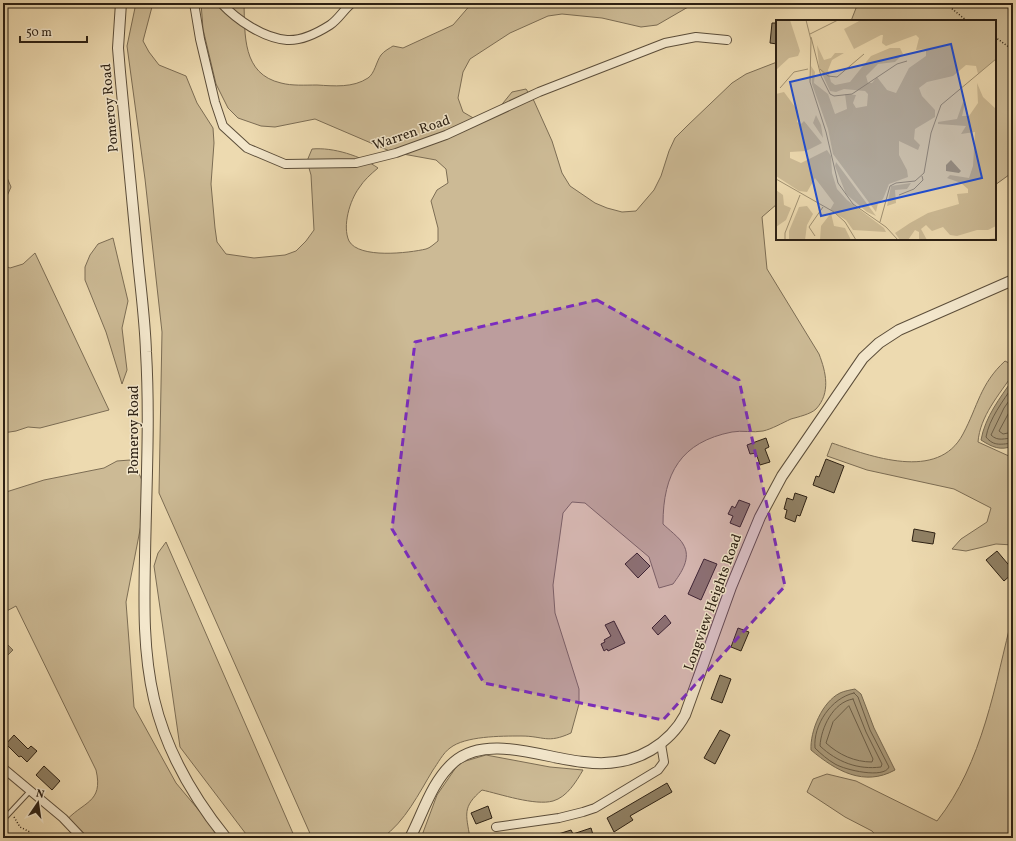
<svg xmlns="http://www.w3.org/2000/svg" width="1016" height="841" font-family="Vollkorn,serif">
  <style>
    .green { fill: #ccba95; stroke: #7c6d54 }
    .water { fill: #ab9b7b; stroke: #786a51 }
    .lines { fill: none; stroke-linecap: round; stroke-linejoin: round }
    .shore { stroke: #6c5e47; stroke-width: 1 }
    .building { fill: #908165; stroke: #2c2013 }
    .service-casing { stroke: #5c4e3a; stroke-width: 6 }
    .minor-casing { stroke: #5c4e3a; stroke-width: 10 }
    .tertiary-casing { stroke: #5c4e3a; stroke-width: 12 }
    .path { stroke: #2c2013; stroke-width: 1.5; stroke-dasharray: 1 2; stroke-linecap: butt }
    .service { stroke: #f3e7cc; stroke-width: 4 }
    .minor { stroke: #f3e7cc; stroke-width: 8 }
    .tertiary { stroke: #f3e7cc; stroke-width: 10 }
    .marked { fill: #7b2cbf; fill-opacity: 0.2; stroke: #7b2cbf; stroke-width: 3; stroke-dasharray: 8 5; stroke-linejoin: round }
    .labels { text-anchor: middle; stroke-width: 3; stroke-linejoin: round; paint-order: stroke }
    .street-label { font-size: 14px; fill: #2c2013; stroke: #f3e7cc }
    .inset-road { fill: none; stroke: #a09071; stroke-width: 1 }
    .view { fill: #1d4ed8; fill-opacity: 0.15; stroke: #1d4ed8; stroke-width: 2 }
    .inset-edge { fill: none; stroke: #2c2013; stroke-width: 2 }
  </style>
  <rect width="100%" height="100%" fill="#eddab0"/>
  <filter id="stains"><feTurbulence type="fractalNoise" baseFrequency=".005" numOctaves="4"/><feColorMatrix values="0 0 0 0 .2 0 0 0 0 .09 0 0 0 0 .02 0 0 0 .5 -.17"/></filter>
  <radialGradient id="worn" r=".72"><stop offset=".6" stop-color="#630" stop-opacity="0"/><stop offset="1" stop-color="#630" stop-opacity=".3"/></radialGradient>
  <path class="green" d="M136,3H153L143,41L149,52L159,65L186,76L197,103L213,128L214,143L211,184L215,228L217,242L226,254L254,258L285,255L296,251L306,241L314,230L311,175L307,161L312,149C333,147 361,156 378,168C371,174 364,180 359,188C350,200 342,226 349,241C359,259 409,253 426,249C430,248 434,244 438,241V228L431,201L437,190L448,183L446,169L436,160L392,152L315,119L275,127L261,126L238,118L228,108L216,84L203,29L201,3H244C245,35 242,74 281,83C292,86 305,85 317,85C334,86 353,88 368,78C375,73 376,62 381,55C384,51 390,48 393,46L403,48L453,25L472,3H695L657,25L641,27L602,18L562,14L548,16L510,33L470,59L463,72L458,98L463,112L475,119H490L512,92L526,89L534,101L552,141L562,173L570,186L595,203L607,208L622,212L636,211L654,190L661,176L669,151L675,138L687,126L732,83L746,74L777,62V204L762,217L767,269L819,354C826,372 831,393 816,409C811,414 798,417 791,419C782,423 772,429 763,431C753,433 742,430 732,432C681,442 663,473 663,524C668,529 680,538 683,544C692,558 681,573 673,584L659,588L649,557L585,503L572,502L563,513L553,585L555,613L579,689V704L571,733C547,744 544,736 521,736C501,736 465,736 450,748C443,753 438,763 433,770C419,793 405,822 382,838H312L159,493L162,332L145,179L127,46Z
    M858,3H1013V172L995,185V21H851Z
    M3,168L11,187L3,205Z
    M113,238L128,301L122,328L127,370L122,384L106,332L85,280V267L90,255L98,244Z
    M35,253L109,410L40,428L28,427L16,431L3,433V265L10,268L23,264Z
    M1005,361L1013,365V374C999,395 980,416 978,442L1011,457L1013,455V545L996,544L966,551L952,549L961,539L987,522L991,508L954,489L867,470L827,456L832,443C870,456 938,482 963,434C978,406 980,384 1005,361Z
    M130,460C140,472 144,483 146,499L126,602L134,707L176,783L222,838H80L64,823C82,801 104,804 96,770L16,606L3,613V493L44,480L104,468L117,461Z
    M166,542L295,838H249L180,747L154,566L158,553Z
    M1013,614V838H878L872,831L845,817L807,792L813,779L827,774L856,781L937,821C983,763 995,684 1013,614Z
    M486,755L550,767L583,770C576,782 567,797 553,801C535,806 500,794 482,790C462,807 466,814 470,838H421L437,795L459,763Z"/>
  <path class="water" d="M1013,379V446C1000,451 992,447 981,440C985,417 1000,398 1013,379Z
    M8,645L13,650L3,660V651Z
    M855,689L861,694L874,728L895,770C864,787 836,771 811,750C810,731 822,702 840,693C844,691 850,690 855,689Z"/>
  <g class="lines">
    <path class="shore" d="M1013,386C1003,401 989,419 986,437C994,447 1002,444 1013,443
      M1013,395L1004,408L991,435C998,442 1005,438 1013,438
      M1013,405L999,431L1003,434L1013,432
      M854,693L858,697L870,730L889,767C884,779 845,770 835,764C828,760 821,754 815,748C813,725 831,698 854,693Z
      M853,699L866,732L882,764L881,767C858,770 837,762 820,746C821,728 833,702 853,699Z
      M849,706L873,759L872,762C855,762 839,755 826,743L833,722Z"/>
  </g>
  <path class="building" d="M772,23H777V44L770,43Z
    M766,438L769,447L765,449L770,462L760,465L756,453L750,454L747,445Z
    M826,459L844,466L834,493L813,485L816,476L819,477Z
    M795,493L807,497L800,516L797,515L795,522L785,518L787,510L784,509L787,498L793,500Z
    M739,500L750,504L740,527L730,523L733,516L728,514L732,506L735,508Z
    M914,529L935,533L933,544L912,541Z
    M997,551L1013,570V573L1004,581L986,560Z
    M637,553L650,566L638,578L625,564Z
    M704,559L717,564L701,600L688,594Z
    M665,615L671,623L658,635L652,628Z
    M614,621L625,643L608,651L607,649L604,651L601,644L605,642L604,640L611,636L605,625Z
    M738,628L749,632L741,651L731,647Z
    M720,675L731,679L722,703L711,699Z
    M720,730L730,735L715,764L704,758Z
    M14,735L28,749L31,746L37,751L27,762L21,756L19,757L6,744Z
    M44,766L60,781L52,790L36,775Z
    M667,783L672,792L630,816L633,820L614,832L607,818Z
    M488,806L492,818L476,824L471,813Z
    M591,828L594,838H552V836L571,830L573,834Z"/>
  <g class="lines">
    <defs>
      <path id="service" d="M3,820L30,791"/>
      <path id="minor" d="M194,3L200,39L215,102L223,126L247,148L285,164L356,163L396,153L446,135L539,92L665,43L696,37L727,40
        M221,3C237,20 263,38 287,40C302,41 319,32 330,25C339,19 344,9 352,3
        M3,768L63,818L82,838
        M496,827L559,818L583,812L595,808L658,770L664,762L661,744"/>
      <path id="tertiary" d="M121,3L118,48L120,72C126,135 132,198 138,261C141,291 145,321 146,352C150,420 146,489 145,557C144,605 143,652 154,699C166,750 193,797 226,838
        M410,838C423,813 432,781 454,762C487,733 546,759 584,762C607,765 631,762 651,750C666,741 677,730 685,715L731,587L760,517L782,476L863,358L879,343L899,330L1013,280"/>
    </defs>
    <use href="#service" class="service-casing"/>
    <use href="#minor" class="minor-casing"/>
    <use href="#tertiary" class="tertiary-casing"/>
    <path class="path" d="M945,3L967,21
      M1008,3L1013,7
      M995,37L1013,50
      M14,817L20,827L30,832L33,838"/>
    <use href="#service" class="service"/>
    <use href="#minor" class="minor"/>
    <use href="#tertiary" class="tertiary"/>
  </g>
  <path class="marked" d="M597,300L739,380L785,586L663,720L484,683L392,529L415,342Z"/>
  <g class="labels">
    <g class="street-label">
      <text transform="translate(109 108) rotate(-95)" y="5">Pomeroy Road</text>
      <text transform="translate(411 132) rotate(-19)" y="5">Warren Road</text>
      <text transform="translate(133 430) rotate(-90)" y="5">Pomeroy Road</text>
      <text transform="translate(712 602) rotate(-70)" y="5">Longview Heights Road</text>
    </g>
  </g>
  <g transform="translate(776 20)">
    <rect width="220" height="220" fill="#eddab0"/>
    <path d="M0,0H14L24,31L22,36L13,38L0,50ZM85,0H220V39L202,54L200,46L190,45L177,56L151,62L143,68L146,76L159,90V97L139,109L138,119L144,125L142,130L123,121V135L131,150L132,157L113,164L107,179L102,183L100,192L57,134L52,109L36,64L35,46L39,52L38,63L52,74L59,94L71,89L69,74L80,75L77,83L80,88L91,86L92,74L89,71L68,69L60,72L54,71L43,47L41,25L48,40L55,38L59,33H68L56,40L52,50L55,62L59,65L74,62L95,36L114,28H124L127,34L119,42L102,44L90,56L92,63H96L101,57L111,70L120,73L133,48L150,36V29L140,30L143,18L140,15L110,26L106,23L107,15H105L78,29L68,9ZM201,63L207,77L220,89V206L212,210H201L181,216L174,215L167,207L156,211L150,205L145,209L151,220H143V212L139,210L132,220H124L119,213L134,203L152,193L183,184L181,174L192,173V169L185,163L171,158L174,155L193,158L197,146L199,112L185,114L190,106L162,104V102L181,99L187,82L189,83L186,96H193L202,83ZM8,72L22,91L21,102L25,104L28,101L46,123L30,131L14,132V138L25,143L51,130L55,136L56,153L61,169L71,180L108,208L110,212L77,210L70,200L54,190L58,183L39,158L31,172L23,171L0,156V74ZM40,95L45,105L47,118L37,103ZM60,142L100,196L91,192L70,174L59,146ZM135,163L131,169L119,170L120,183L111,186L115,166ZM0,170L7,175L8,185L15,188L10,200L0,207ZM31,186L37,194L31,205L29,220H13V211L21,192L23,187ZM55,193L58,206L69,208L75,220H44L45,206Z" fill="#ccba95"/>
    <path d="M175,140L185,151L183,153L170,151V145Z" fill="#ab9b7b"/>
    <path class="inset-road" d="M30,0L35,20L34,62L50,112L62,163L77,184L110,207L122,220M34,14L62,0M35,17L45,56L54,74L58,76L76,74L121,44L131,41M44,49L52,56L61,57L88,34M4,68L18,52L32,49M0,159L58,192L69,202L80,220M123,175L138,169L147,160L146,156M104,202L114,166L120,163L139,161L148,153L155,113L165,85L220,39M39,216L33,207L47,187M9,220V213L24,175M191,220H204M206,220L220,219"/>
    <path class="view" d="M175,24L206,158L45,196L14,62Z"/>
    <rect width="220" height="220" class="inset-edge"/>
  </g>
  <rect width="1016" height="841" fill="none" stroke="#eddab0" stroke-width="16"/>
  <rect x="4" y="4" width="1008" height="833" fill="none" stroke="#2c2013" stroke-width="2"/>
  <rect x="8" y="8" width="1000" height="825" fill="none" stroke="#2c2013"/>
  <g transform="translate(38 803) rotate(13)" stroke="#f3e7cc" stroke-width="3" paint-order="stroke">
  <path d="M0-3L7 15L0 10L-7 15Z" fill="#2c2013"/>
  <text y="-6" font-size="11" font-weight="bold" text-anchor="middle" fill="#2c2013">N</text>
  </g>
  <path d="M20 36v6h67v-6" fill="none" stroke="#2c2013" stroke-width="2"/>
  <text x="26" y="36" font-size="12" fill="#2c2013" stroke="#f3e7cc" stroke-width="3" paint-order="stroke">50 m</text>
  <rect width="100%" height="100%" filter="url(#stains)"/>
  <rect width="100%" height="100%" fill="url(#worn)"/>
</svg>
